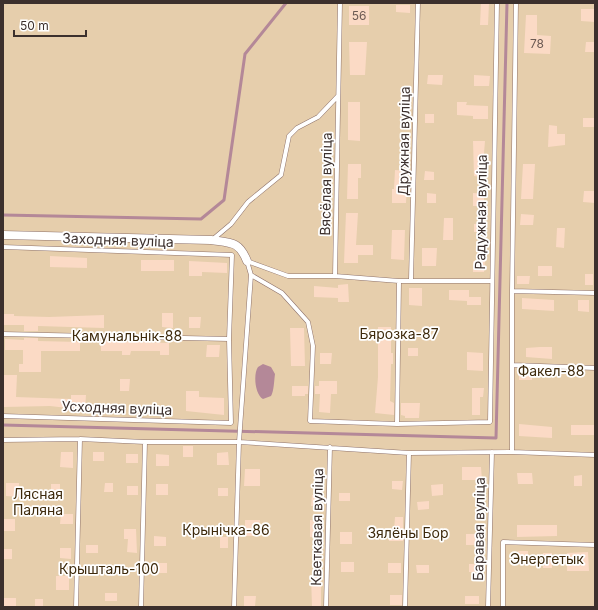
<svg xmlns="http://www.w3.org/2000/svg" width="598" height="610" font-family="Inter,sans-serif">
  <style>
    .green { fill: #e6ceac }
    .water { fill: #b48898 }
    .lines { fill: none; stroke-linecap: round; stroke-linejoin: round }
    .stream { stroke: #b48898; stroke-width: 3 }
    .building { fill: #fbdac5 }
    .service-casing { stroke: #8e726b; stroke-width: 5 }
    .minor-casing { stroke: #8e726b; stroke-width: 9 }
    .service { stroke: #fff; stroke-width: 4 }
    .minor { stroke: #fff; stroke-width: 8 }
    .labels { text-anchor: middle; stroke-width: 3.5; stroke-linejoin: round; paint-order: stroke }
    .number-label { font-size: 12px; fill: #6c5a53 }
    .street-label { font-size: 14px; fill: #3c302d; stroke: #fff }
    .park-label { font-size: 14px; fill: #3e2a0c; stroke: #fff }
  </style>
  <rect width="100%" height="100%" fill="#fbf4f2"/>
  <path class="green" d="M3,3H595V607H3Z"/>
  <path class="water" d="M263,364L271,367L275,374C274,381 274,391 271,396L263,399C255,395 253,374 258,367Z"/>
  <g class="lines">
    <path class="stream" d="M3,215L201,219L224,200L245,54L286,3
      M3,425L496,438L507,3"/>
  </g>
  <path class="building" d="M481,3H489L488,25H480Z
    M396,5H410V13L396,12Z
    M349,6H369V25H349Z
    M581,9H595V22L581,21Z
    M526,15H537V35L551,36L550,54L524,53Z
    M349,42H367L365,75H350Z
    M586,42H595V52H585Z
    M428,75H443L442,85L427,84Z
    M474,75L490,76L489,86H474Z
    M401,98H409V108H401Z
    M348,102H360V141L348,140Z
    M457,102H467L466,105L488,106V119H473V116L457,115Z
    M425,114H434V123H425Z
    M583,118H595L594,127H583Z
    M549,125L557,126V134H565V145L548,147Z
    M473,141H485L482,177L474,176Z
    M348,164H361V178H358V199H347Z
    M523,164H535L533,199H521Z
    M395,170L407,171L406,203H392V189H394Z
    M425,171L434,172V180H424Z
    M584,191H595V203L583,202Z
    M427,193L436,194V203H427Z
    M473,193L484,194V206H473Z
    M346,213H358L356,245H373V255H358V263H344Z
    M521,214L534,215L533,225H520Z
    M444,218H453V240H443Z
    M474,224H485V232H474Z
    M557,228H565L564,248L556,247Z
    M392,230H405L404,260L391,259Z
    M422,248H437L436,266H422Z
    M50,256L87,258V268L50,267Z
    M141,260H174V271H141Z
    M189,261L227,263V273L202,272V276H189Z
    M473,261H485L484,272H473Z
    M538,266H552V276H538Z
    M585,274H593V285H585Z
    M517,276H530L529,284H517Z
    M348,284L349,302H338V298L314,297V286L338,288V285Z
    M409,288H422V306L409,305Z
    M449,290H469V297H481V305H467V301L449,300Z
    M522,298L554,300V311L522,309Z
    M578,300H589V312L578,311Z
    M162,313H173V328L162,327Z
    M3,314H14V316L49,317L104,315V328L38,326V331H24V325H3Z
    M189,317H201L200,328H189Z
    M378,327H391V353H393V364H391L390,401L394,403V415L375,413L378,377Z
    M290,328H304L305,366H291Z
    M24,338H38V341L80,342V351H41V372H19V364H23V350H5V339L24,340Z
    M101,341L169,343V355H160V351H131L130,355H122V351H101Z
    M207,345H220L219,357H206Z
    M540,347H552V359L526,357V348Z
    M408,348H418V356H408Z
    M467,352L483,353V371L467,370Z
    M320,353H332L331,364H320Z
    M519,372H532V380H519Z
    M3,375H17L16,397L71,399V395H86L85,410L50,406L4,407Z
    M120,379H130L129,391H120Z
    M319,381H337V394H331L330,413L319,412L320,394H315V386H319Z
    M292,386H308V394H305V396H292Z
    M472,388H484L483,397H480V415H472Z
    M186,391H199V397L224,398V415L186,411Z
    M401,403H420L419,418H405V416L401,415Z
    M519,424L552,427V438L519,436Z
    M571,425H595V435H571Z
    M183,446H193V457H183Z
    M61,452H73V468L60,467Z
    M93,452H104V461H93Z
    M228,452L229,465H217V453Z
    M126,454H138V463H126Z
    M156,454L169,455V466H156Z
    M462,467H481L482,480H462Z
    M245,469H260V486H244Z
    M517,473H532L533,484H518Z
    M582,475V486H574V476Z
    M392,481H403L402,490L392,489Z
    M6,483H19V497L6,496Z
    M105,483H113V492H104Z
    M51,484H60V496H51Z
    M156,484H168V495H156Z
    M443,484V495L432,496L431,485Z
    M127,486H138V495H127Z
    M218,488H228V496H218Z
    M339,493H350V501H339Z
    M312,495H321V506H311Z
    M429,501V509L418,510L417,502Z
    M61,514H73V524H60Z
    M395,517H403V541H389V532H394Z
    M3,519H15V531H3Z
    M245,520H260L259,536H245Z
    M310,520L323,521L322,537H310Z
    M517,525H557V536L517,537Z
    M124,529H136L137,553L127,552L128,539H124Z
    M340,532H352V544H340Z
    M466,534H480L481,545H466Z
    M154,536L166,537V546H154Z
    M220,537H228V548H220Z
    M86,545H98V553H86Z
    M60,548H71V559L60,558Z
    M3,549H12V559H3Z
    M518,551H528V558L518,559Z
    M588,552L589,571H567V553Z
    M543,553H552V568H543Z
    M341,562H354V572H341Z
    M154,563H167V573H154Z
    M388,563H401V573H388Z
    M469,564H481V572H469Z
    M416,565H429V573H417Z
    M311,575H321V607H312Z
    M56,576H69V590H56Z
    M105,593H117V601H105Z
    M390,595H402V605H390Z
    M244,596H256L255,606H244Z
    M465,596H479V604H465Z
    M3,598H16V607H3Z
    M35,599H43V607H35Z"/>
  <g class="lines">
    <defs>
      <path id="service" d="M212,240L231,224L248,202L281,175L289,136L297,128L318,117L338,96
        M3,247L232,255L229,339L231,423L3,416
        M247,261L288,276H335L340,3
        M251,275L282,293L308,322L313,346L310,421L397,424L490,422L497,3
        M335,276L399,281H491
        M411,279L418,3
        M512,291L516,3
        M3,334L229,339
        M513,365L595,368
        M397,424L399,281
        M3,440L80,439L145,442H239L409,453L512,452V291L595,293
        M512,452L595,455
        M76,607L80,439
        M141,607L145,442
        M234,607L239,442L251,275L247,261
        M326,607L330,447
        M405,607L409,453
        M488,607L492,452
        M503,607V542L595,545"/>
      <path id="minor" d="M3,235L211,240C231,243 239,241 247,261"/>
    </defs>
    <use href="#service" class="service-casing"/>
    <use href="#minor" class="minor-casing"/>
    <use href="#service" class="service"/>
    <use href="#minor" class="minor"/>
  </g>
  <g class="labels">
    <g class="number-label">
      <text x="359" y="20">56</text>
      <text x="537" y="48">78</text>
    </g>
    <g class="street-label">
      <text transform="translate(404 141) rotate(-89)" y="5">Дружная вуліца</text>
      <text transform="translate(326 184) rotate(-89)" y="5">Вясёлая вуліца</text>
      <text transform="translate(481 212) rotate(-89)" y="5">Радужная вуліца</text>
      <text transform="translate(118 240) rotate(2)" y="5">Заходняя вуліца</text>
      <text transform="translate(117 408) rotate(2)" y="5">Усходняя вуліца</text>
      <text transform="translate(317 527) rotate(-89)" y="5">Кветкавая вуліца</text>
      <text transform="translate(479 529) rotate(-89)" y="5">Баравая вуліца</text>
    </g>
    <g class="park-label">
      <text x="399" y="339">Бярозка-87</text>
      <text x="127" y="341">Камунальнік-88</text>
      <text x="551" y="376">Факел-88</text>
      <text x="38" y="499">Лясная<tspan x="38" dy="16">Паляна</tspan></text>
      <text x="226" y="535">Крынічка-86</text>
      <text x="408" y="538">Зялёны Бор</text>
      <text x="547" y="564">Энергетык</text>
      <text x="109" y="574">Крышталь-100</text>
    </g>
  </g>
  <rect width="598" height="610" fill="none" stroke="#3c302d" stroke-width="8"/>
  <path d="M14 30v6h72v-6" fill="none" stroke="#3c302d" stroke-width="2"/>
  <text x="20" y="30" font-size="12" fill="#3c302d" stroke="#ffffff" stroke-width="3" paint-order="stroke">50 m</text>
</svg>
